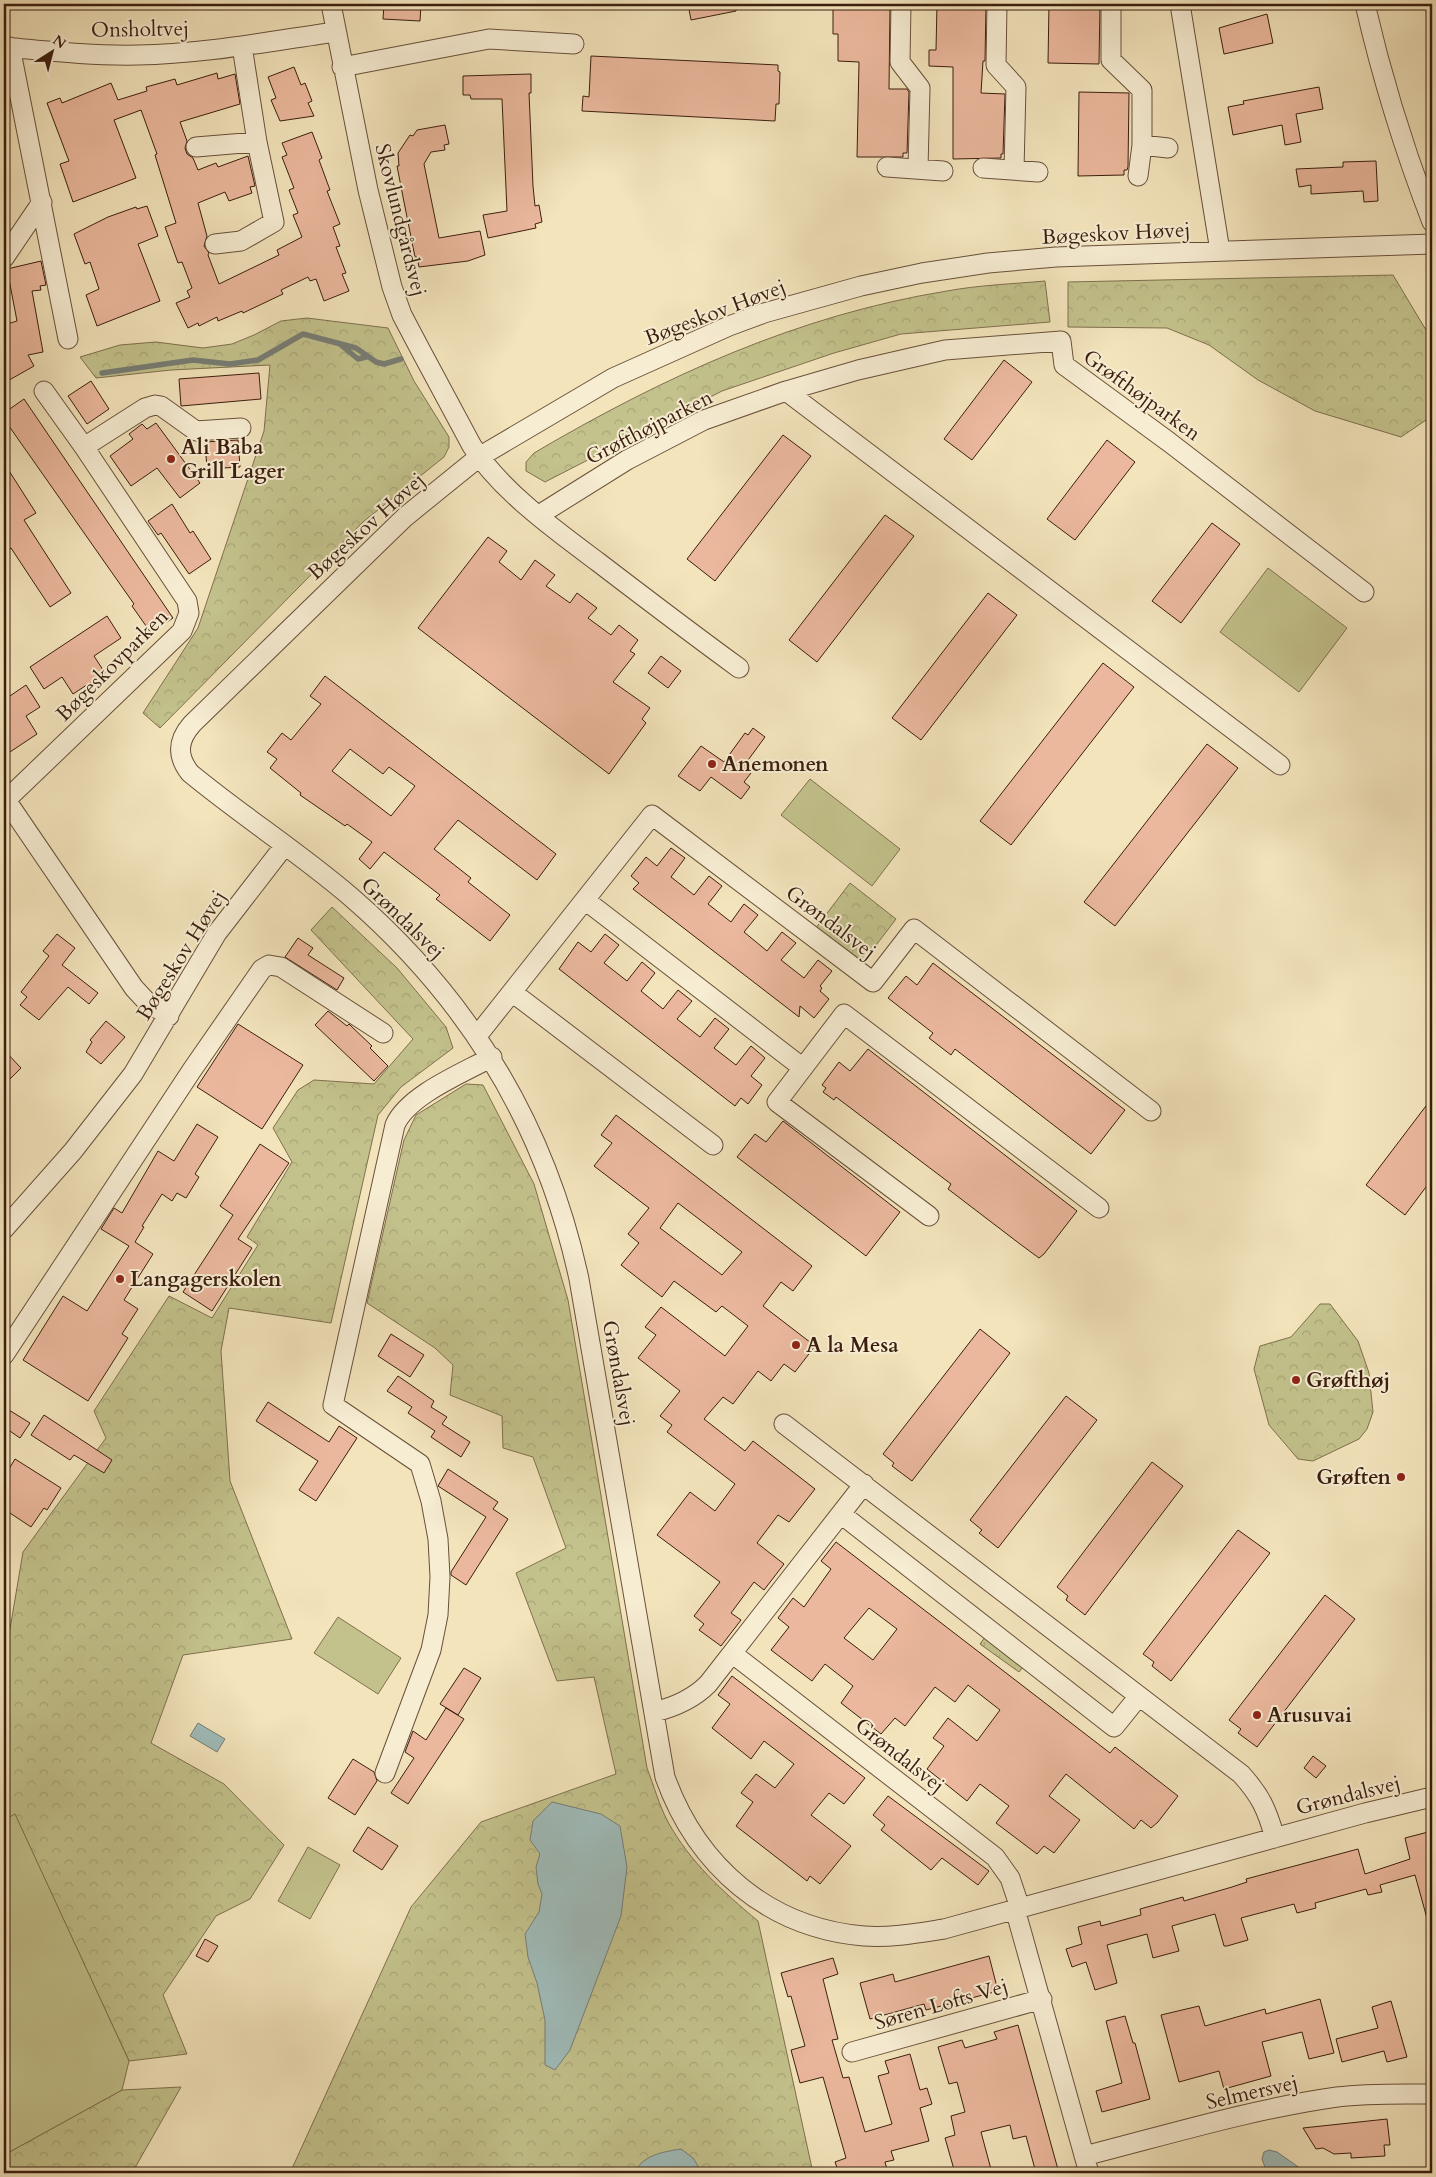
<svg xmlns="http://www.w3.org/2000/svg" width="1436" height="2177" font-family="Cardo,serif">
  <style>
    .grass { fill: url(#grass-tufts); stroke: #7f704d }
    .forest { fill: url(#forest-crowns); stroke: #7f704d }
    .pitch { fill: #c3c28c; stroke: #7f704d }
    .water { fill: #9fbcba; stroke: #777d75 }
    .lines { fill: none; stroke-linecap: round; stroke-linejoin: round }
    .stream { stroke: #777d75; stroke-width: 5.5 }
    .building { fill: #ebb89d; stroke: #3b1e0e; fill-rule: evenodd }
    .minor-casing { stroke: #69503a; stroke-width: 21 }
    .minor { stroke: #f7edd3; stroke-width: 19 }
    .poi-dot { fill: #8f2418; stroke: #f7edd3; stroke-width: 2 }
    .labels { text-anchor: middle; stroke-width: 4; stroke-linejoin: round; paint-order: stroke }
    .street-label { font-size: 21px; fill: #3b1e0e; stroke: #f7edd3 }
    .poi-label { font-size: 21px; font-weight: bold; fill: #3b1e0e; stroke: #f7edd3; text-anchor: start }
  </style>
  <defs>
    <pattern id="grass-tufts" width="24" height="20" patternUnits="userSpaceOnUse" patternTransform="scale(1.25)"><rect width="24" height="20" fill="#c3c28c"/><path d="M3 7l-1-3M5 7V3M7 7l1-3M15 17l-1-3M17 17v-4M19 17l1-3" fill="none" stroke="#a8a678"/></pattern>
    <pattern id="forest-crowns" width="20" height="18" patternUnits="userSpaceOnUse" patternTransform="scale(1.25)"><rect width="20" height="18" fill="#c3c28c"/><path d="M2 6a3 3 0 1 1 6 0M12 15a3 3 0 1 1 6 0" fill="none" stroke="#a8a678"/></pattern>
  </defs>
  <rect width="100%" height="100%" fill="#f3e4bc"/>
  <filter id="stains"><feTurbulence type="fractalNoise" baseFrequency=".004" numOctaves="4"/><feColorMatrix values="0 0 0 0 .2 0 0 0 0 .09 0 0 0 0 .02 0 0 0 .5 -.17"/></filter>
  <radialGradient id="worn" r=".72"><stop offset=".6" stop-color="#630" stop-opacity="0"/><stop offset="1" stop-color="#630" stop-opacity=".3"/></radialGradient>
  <path class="grass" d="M1424,4H1432V31Z
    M988,1633L1027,1662L1019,1672L980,1644Z"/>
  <path class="forest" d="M1393,275L1432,340V408L1429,418L1401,437L1315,411L1258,380L1209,345L1167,328L1068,327V282Z
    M1045,281L1050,322L901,334L834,353L722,391L545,482L526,471V462L534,453C663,377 798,315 947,291C979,285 1013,284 1045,281Z
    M307,318L388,328L414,381L449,437V447L444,457L363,522L160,728L143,713L198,628L264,431L270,365L171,370L96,378L80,357L120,345L156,342L203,348L232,344L254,335L281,321Z
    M850,883L896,919L861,965L815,929Z
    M332,907L397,968L446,1027L453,1048L401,1087L378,1115L331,1323L229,1308L221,1351L230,1481L292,1639L183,1655L151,1743L224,1784L284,1845L250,1899L216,1916L163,1995L187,2054L129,2061L15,1815L4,1820V1634L10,1629L23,1552L106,1438L94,1411L169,1296L212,1318L258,1245L247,1237L292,1162L273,1128L298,1090L314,1080L374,1084L413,1039L311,930Z
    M466,1084L483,1085L534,1184L568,1300L647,1768C654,1786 659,1805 668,1822C690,1862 723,1892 758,1921L813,2173H290L411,1907L481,1822L616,1774L594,1677L557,1681L516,1573L566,1548L533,1457L503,1448L502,1416L450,1395L453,1365L435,1348L367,1303L404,1140L416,1115Z
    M1320,1304H1330L1358,1341L1369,1373L1373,1412L1367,1429L1359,1439L1313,1461L1298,1459L1269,1425L1254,1369L1260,1346L1291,1337Z
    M181,2087L132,2173H4V2155L122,2090Z"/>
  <path class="pitch" d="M1268,568L1347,628L1299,692L1220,632Z
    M810,779L900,849L872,886L781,815Z
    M338,1617L401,1658L378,1694L314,1653Z
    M15,1814L129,2061L122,2090L4,2155V1820Z
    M308,1847L340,1865L310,1919L278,1901Z"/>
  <path class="water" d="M198,1723L225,1739L217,1752L190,1736Z
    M552,1802L601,1814L620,1826L627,1867L621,1916L570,2050L555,2070L545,2065V2020L537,1983L528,1957L525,1934L539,1912L542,1894L538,1884L536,1867L540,1854L530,1840L533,1821Z
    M681,2149L693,2158L698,2166L696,2173H634C643,2155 662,2152 681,2149Z
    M1269,2150L1277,2152L1307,2173H1267L1262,2159L1264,2152Z"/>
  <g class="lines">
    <path class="stream" d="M341,345L358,359L366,357
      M102,373L193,360L230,364L258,360L303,334L356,348L376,362L384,364L401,359"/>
  </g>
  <path class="building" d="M384,4H421L420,21L383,19Z
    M688,4H736V11L691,20Z
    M833,4H887V7H890L889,89H907L909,92L907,153H903V157H857L859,62L838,61V34H833Z
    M937,4H986L985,61H983L981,93L1005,94L1003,154H1001V158L953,159V67L929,66V50H936Z
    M1049,4H1100L1099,64L1048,63Z
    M1267,14L1273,43L1224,54L1219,28Z
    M591,56L778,65V71L780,72L779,104H776L775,121L582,111L583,96L589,97Z
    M294,67L301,85L305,83L312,101L308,103L314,116L280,121L271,100L276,98L268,77Z
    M217,73L218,79L235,74L240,104L180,122L187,141L185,148L187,154L193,158L198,170L216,163L218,167L248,156L255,186L250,187L252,193L229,201L225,192L198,203L207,236L204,246L209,253L208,255L219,284L279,255L277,250L302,237L293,215L298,213L289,190L294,188L282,157L287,155L282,143L312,132L322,158L319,160L330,190L327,191L340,224L333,227L340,246L336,247L346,273L342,274L349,291L324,301L316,279L310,281L308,277L281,290L283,294L243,313L242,311L218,321L217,317L199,326L198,323L188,328L176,303L190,297L187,291L192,288L182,262L178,263L165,227L176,223L155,155L157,154L141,110L114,120L136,178L73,202L60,164L69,161L47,103L60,98L62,103L111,83L118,100L147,91L146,87L175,79L177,85Z
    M531,74V93H529L533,186L535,206L539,205L542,222L535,224L536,228L488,238L483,215L507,211L502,99H471L470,95H463V76Z
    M1319,87L1323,109L1296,114L1301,142L1285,145L1282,125L1233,135L1228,107L1244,104L1243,101Z
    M1079,92L1129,93L1128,167L1127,170H1124V175L1078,176Z
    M445,125L449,144L444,145L445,150L431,152L424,164L439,238L480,231L485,255L468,261L419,267L417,257H415L404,202L397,166H399L398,153L410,135L413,136L417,130Z
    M1376,161L1378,201L1364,202L1363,191L1311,194V185L1299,187L1296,169L1343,167V162Z
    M147,206L158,236L138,244L160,301L97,326L86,295L99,289L90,262L85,264L74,234L108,217L136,207L137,209Z
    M41,261L46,285L40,286L41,290L32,291L43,352L28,355L34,366L4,383V325L17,321L7,269Z
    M1004,360L1032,382L972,460L944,439Z
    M259,373L261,399L181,406L179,379Z
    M91,381L109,409L87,424L68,396Z
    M24,399L173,618L151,633L132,606L134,604L4,419V413Z
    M156,423L200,483L180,498L157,468L131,486L110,456L133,439L129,434L142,424L147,429Z
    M783,435L811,456L715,581L687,559Z
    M238,440L240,467L207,469L205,442Z
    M1107,440L1135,462L1075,540L1047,519Z
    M4,463L36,513L24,520L71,593L50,607L11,548L4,553Z
    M172,504L190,533L193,531L211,559L189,574L161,533L158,535L148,521Z
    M885,515L914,536L817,662L789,640Z
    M1212,523L1240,544L1181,623L1152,601Z
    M488,537L507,551L499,562L521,580L535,560L555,575L546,586L570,603L577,593L597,608L588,618L611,635L619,625L638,640L630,651L635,654L613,682L650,708L642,719L646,723L609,774L418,628Z
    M988,593L1017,615L921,740L892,718Z
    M107,616L121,638L94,656L105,673L73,694L62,677L44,689L30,667Z
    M661,656L681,671L668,688L648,673Z
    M1103,663L1134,687L1011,845L980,821Z
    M325,676L556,854L537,880L458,820L434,849L471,878L468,882L510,915L490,941L436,899L440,895L384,852L370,869L359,859L372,842L347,824L345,826L300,795L301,793L270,768L277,759L267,752L282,733L291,740L321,704L310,696ZM350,749L383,774L389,767L415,786L391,816L332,771Z
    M26,685L40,707L26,716L37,734L4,756V700Z
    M753,728L765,737L743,767L751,773L744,782L750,787L741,799L711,777L700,791L678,776L701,746L724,762L745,733L748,735Z
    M1207,744L1238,768L1115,926L1084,902Z
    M671,848L685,858L671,877L694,895L709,876L722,886L708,904L731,922L744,904L758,915L744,932L767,951L782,932L796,943L781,960L804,978L818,960L832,971L820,986L822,988L820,991L829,999L814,1018L800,1006L799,1017L633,889L639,883L631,876L646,857L657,866Z
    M57,934L75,948L62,965L98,993L89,1004L68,987L39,1020L20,1005L27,997L21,992L49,956L43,951Z
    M605,934L619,945L604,963L627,981L642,962L655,973L641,991L663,1009L678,990L692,1001L677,1019L700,1037L715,1018L729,1029L714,1048L736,1065L751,1046L765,1058L751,1076L762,1085L748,1104L741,1098L735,1106L559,969L578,942L591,952Z
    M298,938L313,948L308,955L344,978L337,990L285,957Z
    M933,963L1125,1110L1091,1154L955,1049L951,1055L929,1038L933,1033L888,998L906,976L917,985Z
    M328,1011L347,1026L349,1024L351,1026L372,1046L370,1048L388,1066L374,1081L315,1025Z
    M106,1021L125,1037L101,1064L86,1052L92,1042L90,1040Z
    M238,1024L303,1065L262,1129L197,1087Z
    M868,1049L1077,1211L1044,1254L1039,1258L1020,1244L948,1189L951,1184L836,1097L834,1100L823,1092L826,1088L822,1085L839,1062L850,1071Z
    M4,1050L21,1068L4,1085Z
    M1432,1098V1179L1405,1215L1366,1185Z
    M616,1115L812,1266L793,1291L781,1282L763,1306L815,1346L795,1372L784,1364L771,1381L758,1371L733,1404L723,1397L704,1419L745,1451L753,1441L815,1489L789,1522L778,1515L757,1543L784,1564L764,1590L754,1582L731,1613L741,1620L721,1646L699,1630L704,1624L694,1616L720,1582L657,1535L690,1492L715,1511L735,1484L667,1432L672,1425L660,1416L680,1391L638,1358L656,1335L645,1327L661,1307L725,1356L748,1326L722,1306L716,1312L674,1281L662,1297L621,1265L639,1243L628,1234L649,1208L594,1166L612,1143L601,1135ZM678,1203L742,1252L722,1275L660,1228Z
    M783,1121L900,1212L866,1256L737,1157L755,1134L766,1142Z
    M197,1124L218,1137L195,1174L199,1177L186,1198L177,1193L172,1201L162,1194L142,1226L144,1227L135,1242L153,1254L124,1300L138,1309L122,1334L128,1338L88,1401L23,1360L63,1296L87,1311L129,1246L101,1229L114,1208L122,1213L158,1151L174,1161Z
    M260,1144L289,1163L238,1239L252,1248L212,1311L183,1292L233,1215L220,1206Z
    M980,1329L1010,1353L912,1481L892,1466L894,1463L883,1454Z
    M391,1334L424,1355L410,1377L378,1356Z
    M398,1376L434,1401L431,1407L447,1417L442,1424L470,1442L461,1457L431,1437L435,1431L408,1413L412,1407L387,1391Z
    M1066,1396L1097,1420L998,1548L979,1533L982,1530L970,1520Z
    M268,1402L329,1442L339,1426L357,1438L316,1501L299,1490L318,1461L256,1421Z
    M4,1407L30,1423L20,1438L4,1427Z
    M44,1415L112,1460L104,1473L74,1455L70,1460L31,1435Z
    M15,1459L61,1488L47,1510L44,1508L31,1527L4,1509V1477Z
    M1152,1462L1183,1486L1085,1615L1066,1600L1068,1596L1057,1587Z
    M448,1469L498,1502L493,1509L508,1519L466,1585L451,1575V1572L486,1517L438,1486Z
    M1238,1530L1270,1553L1171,1681L1152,1666L1154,1662L1143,1654Z
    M836,1542L1110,1753L1115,1747L1178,1796L1158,1822L1151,1828L1141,1820L1134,1829L1066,1774L1049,1796L1080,1820L1054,1853L1044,1846L1037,1854L996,1823L1009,1806L980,1784L967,1801L927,1769L944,1746L933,1738L948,1718L977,1741L1000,1710L968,1685L955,1702L935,1687L905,1726L895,1718L881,1734L841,1703L853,1686L825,1664L812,1681L771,1650L789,1627L778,1618L793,1598L804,1607L831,1569L821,1561ZM869,1608L897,1629L873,1660L844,1638Z
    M1325,1595L1355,1619L1257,1747L1238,1733L1241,1729L1229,1720Z
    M464,1668L481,1678L458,1715L440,1704Z
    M732,1676L865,1778L844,1804L829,1793L811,1815L851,1846L820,1884L810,1876L807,1881L736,1826L753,1802L741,1793L756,1774L775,1788L794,1764L764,1741L751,1759L712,1728L730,1704L718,1695Z
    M446,1708L464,1719L408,1804L391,1793L414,1758L405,1752L413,1731L426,1740Z
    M1313,1756L1326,1766L1316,1778L1304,1768Z
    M353,1759L374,1772L377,1781L355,1815L328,1798Z
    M888,1796L989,1871L978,1885L942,1858L931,1870L881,1830L885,1825L873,1815Z
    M368,1827L398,1846L382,1870L353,1851Z
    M1432,1831V1921L1428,1922L1415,1875L1380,1885L1382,1892L1368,1895L1366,1889L1315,1903L1316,1908L1297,1913L1294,1904L1241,1918L1248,1940L1227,1946H1224L1215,1914L1172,1926L1179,1951L1153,1958L1147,1934L1107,1945L1117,1983L1095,1990L1086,1962L1072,1967L1066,1949L1082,1944L1078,1927L1100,1921L1101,1926L1141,1915L1140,1909L1183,1897L1184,1901L1232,1887L1247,1882L1246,1879L1358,1849L1365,1874L1410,1859L1405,1838Z
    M205,1939L218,1946L208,1962L196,1956Z
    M989,1956L998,1991L926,2010L924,2004L870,2019L860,1983L893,1974L895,1982Z
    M833,1958L838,1974L823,1979L838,2039L832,2040L843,2078L849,2077L865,2132L892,2124L878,2076L889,2073L885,2061L910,2054L920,2090L927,2088L932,2104L920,2108L929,2141L891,2151L894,2160L885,2162L888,2173H839L835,2162L846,2158L823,2077L800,2083L791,2050L805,2046L791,1996L788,1997L781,1973Z
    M1320,1999L1334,2053L1309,2059L1302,2032L1262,2042L1271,2076L1224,2089L1219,2071L1179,2082L1161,2015L1199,2006L1205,2026L1265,2009L1266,2014Z
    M1391,2001L1407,2057L1387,2062L1384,2051L1342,2062L1336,2039L1378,2028L1372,2007Z
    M1125,2016L1133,2043H1135L1150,2099L1102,2112L1096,2091L1122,2083L1106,2021Z
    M1018,2025L1059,2173H1036L1026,2136L1013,2139L1010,2125L981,2132L992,2173H955L945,2138L955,2135L951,2116L965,2112L957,2082L949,2084L938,2047L962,2040L965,2048L997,2039L994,2032Z
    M1387,2119L1390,2145H1384L1385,2156L1351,2158V2153L1334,2154L1323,2148L1316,2149L1303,2128Z"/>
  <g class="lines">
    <defs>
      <path id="minor" d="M331,4L368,190L392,287L402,315L421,351L472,446C501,491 555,530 598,562C645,598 691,633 739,668
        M901,4L900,62L920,88L918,169
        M997,4L996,65L1016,87L1014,170
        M1111,4V60L1142,90V145L1138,176
        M1180,4L1220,251
        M1365,4C1382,78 1405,152 1432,222
        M4,47C48,51 93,56 138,55C204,54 270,41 336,32
        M10,47L68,339
        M342,67L489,39L574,44
        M1142,145L1168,148
        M196,147L257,142
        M887,167L943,171
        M983,168L1038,172
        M215,244L241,241L274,222L257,142L242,46
        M1432,244L1056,257L988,263L922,273L861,286L764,313L729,326L613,378L479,457L405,517L192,724C178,740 176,755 190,773C242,816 300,853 351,897C470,1000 546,1126 579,1279L665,1777C697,1866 768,1928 864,1936C891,1938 918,1933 944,1929L1365,1813L1432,1797
        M4,258L42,202
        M786,391L1280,765
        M84,447L145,408L155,405L161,406L196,431L241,428
        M539,515L627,460L704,420L786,391L858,370L945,350L1061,341L1064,365L1169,442L1364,592
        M6,800L134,988L147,1002L169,1016
        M4,802L182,631L189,613L187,601L84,447L44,391
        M585,900L803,1068
        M512,992L713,1145
        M477,1036L652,815L873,982L914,929L1151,1111
        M929,1216L777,1102L844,1014L1099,1208
        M4,1229L73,1151L133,1074L217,933L285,845
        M4,1355L192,1070L262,969L269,965L281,967L383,1033
        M784,1424L1241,1774C1261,1796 1267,1810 1275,1838
        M841,1514L1114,1727L1139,1696
        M733,1654L995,1857L1010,1878L1020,1908
        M654,1712C675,1707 693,1699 708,1684L864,1484
        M385,1773L431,1650L438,1615L440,1577L438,1539L431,1501L420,1464L333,1405L395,1125C408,1095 463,1073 492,1057
        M1015,1909L1089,2173
        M852,2052L1042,1999
        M1084,2156C1167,2135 1252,2109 1337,2097C1368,2093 1401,2094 1432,2094"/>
    </defs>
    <use href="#minor" class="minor-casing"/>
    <use href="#minor" class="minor"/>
  </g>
  <g class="poi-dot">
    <circle cx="171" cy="459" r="5"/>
    <circle cx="712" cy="764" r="5"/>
    <circle cx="120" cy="1279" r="5"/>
    <circle cx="796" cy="1345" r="5"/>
    <circle cx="1296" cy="1380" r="5"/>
    <circle cx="1401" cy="1477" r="5"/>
    <circle cx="1257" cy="1715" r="5"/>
  </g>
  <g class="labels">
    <g class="street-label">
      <text transform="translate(140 29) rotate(-1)" y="7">Onsholtvej</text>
      <text transform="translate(401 220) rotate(76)" y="7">Skovlundgårdsvej</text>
      <text transform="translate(1116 233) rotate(-3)" y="7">Bøgeskov Høvej</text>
      <text transform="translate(715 312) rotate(-21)" y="7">Bøgeskov Høvej</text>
      <text transform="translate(1142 395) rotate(36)" y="7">Grøfthøjparken</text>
      <text transform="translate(649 427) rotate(-27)" y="7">Grøfthøjparken</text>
      <text transform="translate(366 526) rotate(-42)" y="7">Bøgeskov Høvej</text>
      <text transform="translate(112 665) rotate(-45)" y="7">Bøgeskovparken</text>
      <text transform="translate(403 918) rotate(44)" y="7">Grøndalsvej</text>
      <text transform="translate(831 922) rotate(37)" y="7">Grøndalsvej</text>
      <text transform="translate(181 955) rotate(-58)" y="7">Bøgeskov Høvej</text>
      <text transform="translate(619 1373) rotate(80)" y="7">Grøndalsvej</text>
      <text transform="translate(900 1755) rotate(38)" y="7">Grøndalsvej</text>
      <text transform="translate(1348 1795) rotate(-14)" y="7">Grøndalsvej</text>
      <text transform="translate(941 2004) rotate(-16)" y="7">Søren Lofts Vej</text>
      <text transform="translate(1252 2092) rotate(-13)" y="7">Selmersvej</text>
    </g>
    <g class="poi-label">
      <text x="181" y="454">Ali Baba<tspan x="181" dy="24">Grill Lager</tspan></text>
      <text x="722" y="771">Anemonen</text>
      <text x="130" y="1286">Langagerskolen</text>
      <text x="806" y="1352">A la Mesa</text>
      <text x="1306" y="1387">Grøfthøj</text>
      <text x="1391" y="1484" text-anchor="end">Grøften</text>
      <text x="1267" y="1722">Arusuvai</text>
    </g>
  </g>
  <rect width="1436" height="2177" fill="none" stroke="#f3e4bc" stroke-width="20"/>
  <rect x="5" y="5" width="1426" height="2167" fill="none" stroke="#3b1e0e" stroke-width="2.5"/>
  <rect x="10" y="10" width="1416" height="2157" fill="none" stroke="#3b1e0e"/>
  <g transform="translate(52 52) rotate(36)" stroke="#f7edd3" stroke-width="4" paint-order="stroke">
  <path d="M0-4L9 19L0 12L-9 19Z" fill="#3b1e0e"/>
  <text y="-8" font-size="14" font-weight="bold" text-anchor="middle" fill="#3b1e0e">N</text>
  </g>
  <rect width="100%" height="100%" filter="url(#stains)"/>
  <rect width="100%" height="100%" fill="url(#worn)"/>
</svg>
